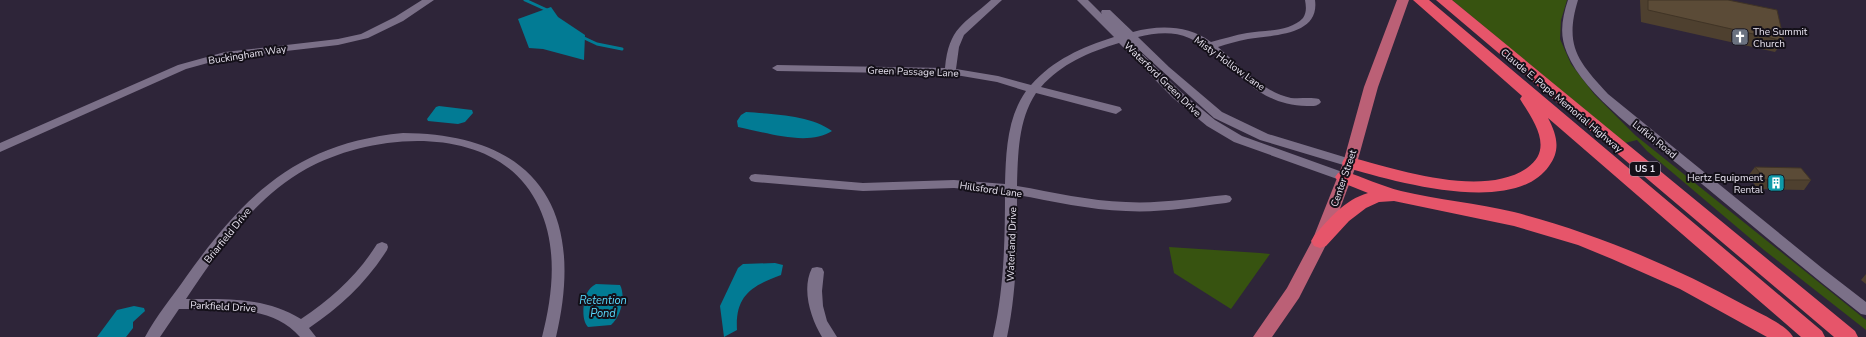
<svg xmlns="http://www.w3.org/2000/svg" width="1866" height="337" font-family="'Nunito Sans',sans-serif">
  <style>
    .green { fill: #375310 }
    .water { fill: #027b94 }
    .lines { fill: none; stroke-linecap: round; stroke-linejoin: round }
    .stream { stroke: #027b94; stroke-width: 3 }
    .minor { fill: #7b7088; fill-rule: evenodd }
    .major { fill: #bb6076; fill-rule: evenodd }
    .highway { fill: #e6556a; fill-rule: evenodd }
    .wall { fill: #4e402f }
    .building { fill: #5b4b37; stroke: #403426 }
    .labels { text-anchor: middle; stroke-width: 4; stroke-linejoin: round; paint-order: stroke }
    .shield { fill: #141019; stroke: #a9a4b0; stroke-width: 1 }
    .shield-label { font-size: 9px; font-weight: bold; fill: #e9e4f1 }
    .poi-label { font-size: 10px; fill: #e9e4f1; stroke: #141019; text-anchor: start }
    .street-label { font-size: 10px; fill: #e9e4f1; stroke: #141019 }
    .water-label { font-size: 11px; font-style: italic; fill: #5ad9fc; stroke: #141019 }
  </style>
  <rect width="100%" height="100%" fill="#2e2539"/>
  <path class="green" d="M1452,0H1567L1561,20L1560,39L1571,64L1594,94L1635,135L1866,320V330L1764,250L1647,151L1637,140L1625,143Z
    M1169,247L1260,253L1270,254L1231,309L1174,273Z"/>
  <path class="water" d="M551,7L558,17L585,35L584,60L543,49L529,48L518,19Z
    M439,106L472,110L473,113L465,122L458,124L428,121L427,119L436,107Z
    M746,112C772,114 811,115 832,131C808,147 764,132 738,127L737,121L741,115Z
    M775,263L783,265L781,275C751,286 735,296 737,330L724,337L720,306L738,268L743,264Z
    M596,284L620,285C626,296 621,317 611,325L588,327C581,320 583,302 587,293C589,289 592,286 596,284Z
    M134,306L144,308L145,311L133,322V328L126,337H97L117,310Z"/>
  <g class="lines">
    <path class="stream" d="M525,0L547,10
      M582,37L597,44L622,49"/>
    <path class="minor" d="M422,0H434L403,21L368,38L338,45L226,58L186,69L0,152V143L178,65L225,52L338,39L361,34L395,17Z
      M991,0H1002L964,35L959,47L956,69L998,76L1031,85C1053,60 1082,47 1114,37L1077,0H1088L1123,35L1102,14L1101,12L1102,10H1110L1133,32C1159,25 1188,25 1211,42C1223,39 1235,35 1247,33C1264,30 1290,32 1303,18C1307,12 1306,6 1305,0H1315C1320,36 1273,35 1248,39C1237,41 1227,44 1218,47C1239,65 1262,92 1291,98C1300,99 1310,97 1319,99L1321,102C1317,107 1312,106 1307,106C1249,105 1234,58 1189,38C1173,31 1155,33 1138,37L1169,67L1222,112L1268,134L1354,160L1356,163L1354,166L1350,167L1260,140L1214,118L1128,40L1181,92L1215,120L1242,136L1348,174L1350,177L1348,180H1340L1234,142L1207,126L1173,98L1119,43C1089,52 1061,64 1041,87L1120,107L1122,110L1116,114L1036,93C1018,120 1018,155 1017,186C1053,192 1089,201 1126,202C1159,204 1193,198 1226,195L1230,196L1232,199L1230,202L1226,203C1193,207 1159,213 1126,211C1089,210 1053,201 1017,195C1017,243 1017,290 1007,337H993C1004,289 1005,242 1005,193L954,188L863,191L755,182L751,181L749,178L751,175L755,174L863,183L954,180L1005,184C1006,152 1007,118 1026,91L997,82L950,74L777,71L772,68L777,65L945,68C949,27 964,24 991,0Z
      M1568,0H1578C1564,46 1578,61 1608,94L1822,268L1866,302V315L1861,314C1801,267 1743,218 1685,170C1648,139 1585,97 1567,53C1559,35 1562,18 1568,0Z
      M403,133C537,134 586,210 556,337H542C553,294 558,248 539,207C500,121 374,131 306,169C254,198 218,251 186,299C226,299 265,297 301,319C332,298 357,276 377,244L382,242L387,244L388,247L387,250C366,283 341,306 309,328L316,337H300C270,303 220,310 179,309L160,337H145C156,316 173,296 186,277C245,194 298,143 403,133Z
      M817,267L822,268L824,272L822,291L823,306L827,321L837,337H822C811,319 801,289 812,268Z"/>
    <path class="major" d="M1397,0H1409L1378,87L1357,163L1328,241L1299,298L1272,337H1253L1287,288L1312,241L1343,163L1364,87Z"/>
    <path class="highway" d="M1413,0H1429L1822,331L1825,337H1801L1548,118C1557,135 1561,150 1549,166C1514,217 1393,181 1344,167L1342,163L1344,159L1350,157C1398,170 1483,198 1527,168C1555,149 1533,120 1520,99L1522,96Z
      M1436,0H1452L1855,331L1858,337H1834Z
      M1344,171C1363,177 1381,186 1401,191C1438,200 1477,203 1514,212C1595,233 1673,266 1746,306C1759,313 1787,325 1793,337H1767L1680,289L1612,259L1578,245L1514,226L1394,201L1379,202L1366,208L1349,221L1326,246L1320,248L1314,246L1311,241L1314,236C1329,219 1344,200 1368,193L1338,181L1335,177L1338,173Z"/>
  </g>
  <path class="wall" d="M1640,0H1728L1784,41L1775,52L1641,22Z
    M1755,167L1811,180L1804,190L1758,189L1748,176Z
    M1866,274V284L1861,280Z"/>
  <path class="building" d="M1648,0H1728L1777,10L1784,41L1648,10Z
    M1755,167L1801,168L1811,180H1766Z"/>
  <defs>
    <symbol id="church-square" viewBox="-11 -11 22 22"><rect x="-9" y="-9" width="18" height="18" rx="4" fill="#6b7280" stroke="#141019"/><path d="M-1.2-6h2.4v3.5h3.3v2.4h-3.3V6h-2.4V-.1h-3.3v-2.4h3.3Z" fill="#fff"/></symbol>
    <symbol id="building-square" viewBox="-11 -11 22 22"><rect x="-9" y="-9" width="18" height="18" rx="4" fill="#0f9aa8" stroke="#141019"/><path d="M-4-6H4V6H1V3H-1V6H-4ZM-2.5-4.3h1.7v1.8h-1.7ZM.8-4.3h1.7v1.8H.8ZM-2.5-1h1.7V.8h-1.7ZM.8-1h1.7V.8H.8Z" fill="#fff"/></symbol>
  </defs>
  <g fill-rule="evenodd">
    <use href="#church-square" x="1730" y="27" width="20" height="20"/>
    <use href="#building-square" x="1766" y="173" width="20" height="20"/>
  </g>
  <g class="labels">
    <rect class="shield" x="1630" y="162" width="30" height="14" rx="3"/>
    <g class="shield-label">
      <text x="1645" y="172">US 1</text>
    </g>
    <g class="poi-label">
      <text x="1753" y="35">The Summit<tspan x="1753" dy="12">Church</tspan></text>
      <text x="1763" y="181" text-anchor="end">Hertz Equipment<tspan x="1763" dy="12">Rental</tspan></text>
    </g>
    <g class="street-label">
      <text transform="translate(247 54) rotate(-9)" y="4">Buckingham Way</text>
      <text transform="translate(1230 63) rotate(36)" y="4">Misty Hollow Lane</text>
      <text transform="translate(913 71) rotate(2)" y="4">Green Passage Lane</text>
      <text transform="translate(1163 79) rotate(44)" y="4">Waterford Green Drive</text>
      <text transform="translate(1562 100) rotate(40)" y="4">Claude E. Pope Memorial Highway</text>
      <text transform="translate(1655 139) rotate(39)" y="4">Lufkin Road</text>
      <text transform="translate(1343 178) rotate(-71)" y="4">Center Street</text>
      <text transform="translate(991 189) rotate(8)" y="4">Hillsford Lane</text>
      <text transform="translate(227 235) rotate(-51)" y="4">Briarfield Drive</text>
      <text transform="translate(1011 244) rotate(-88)" y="4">Waterland Drive</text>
      <text transform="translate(223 306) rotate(3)" y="4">Parkfield Drive</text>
    </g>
    <g class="water-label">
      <text x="603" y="304">Retention<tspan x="603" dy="13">Pond</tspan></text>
    </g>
  </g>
</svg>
